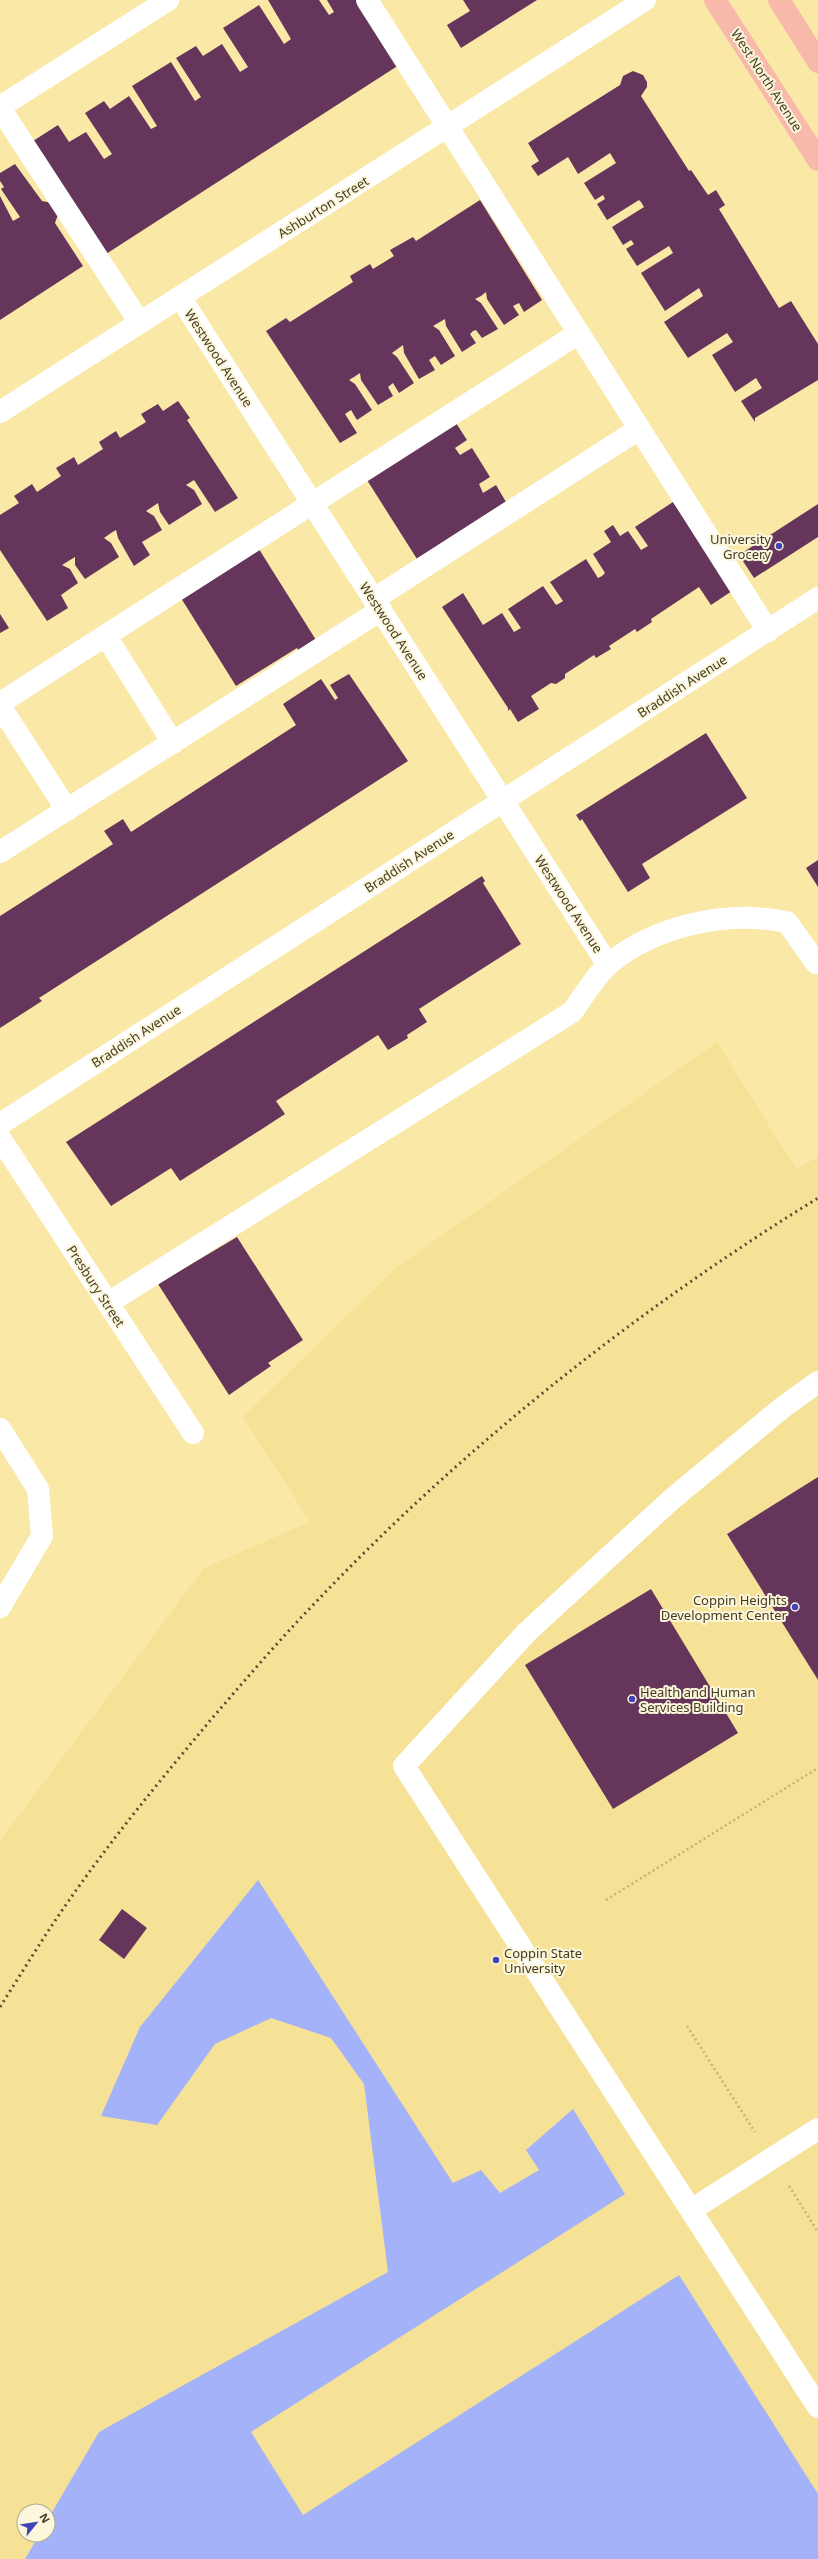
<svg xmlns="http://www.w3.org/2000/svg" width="818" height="2559" font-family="'Noto Sans',sans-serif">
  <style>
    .built { fill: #f5e297; fill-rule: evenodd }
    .green { fill: #a4b2fa }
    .building { fill: #65355b }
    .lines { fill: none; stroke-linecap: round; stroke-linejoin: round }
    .path { stroke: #c1b37d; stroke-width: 2.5; stroke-dasharray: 2 3; stroke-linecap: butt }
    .lane { stroke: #fff; stroke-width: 22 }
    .street { stroke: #fff; stroke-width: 22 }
    .primary { stroke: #f7b9a9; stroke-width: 22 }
    .rail { stroke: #564e2f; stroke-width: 3; stroke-dasharray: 2 4; stroke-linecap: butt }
    .poi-dot { fill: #4043b8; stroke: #fcf6dc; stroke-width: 1.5 }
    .labels { text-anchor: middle; stroke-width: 4; stroke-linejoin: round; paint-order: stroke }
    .street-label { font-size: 13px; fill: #433c21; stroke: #fcf6dc }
    .poi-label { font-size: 13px; fill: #433c21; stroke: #fcf6dc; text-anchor: end }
  </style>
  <rect width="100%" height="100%" fill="#fae8a6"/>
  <path class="built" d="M717,1042L796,1169L818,1157V2559H0V1841L204,1568L310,1522L243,1417L397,1267ZM24,2511H48V2535H24Z"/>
  <path class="green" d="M258,1880L453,2183L481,2170L500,2193L539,2170L526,2150L573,2109L625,2194L251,2432L303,2515L679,2275L818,2494V2559H25L39,2535H48V2519L99,2432L388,2272L364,2084L331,2038L271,2018L215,2044L157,2125L101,2116L140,2027Z"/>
  <path class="building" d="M268,0H319L329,15L334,12L327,0H357L399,65L106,254L33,141L58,125L69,142L86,132L104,159L112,154L85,113L104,101L110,109L129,96L151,129L157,126L132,86L171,62L195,101L201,97L176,58L196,46L203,56L222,44L240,72L248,67L223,28L259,5L284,44L291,39Z
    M463,0H537L461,48L447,25L470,11Z
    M633,71L643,75L647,82V87L641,96L689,171L691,170L708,195L716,190L725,205L719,209L779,308L791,301L818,344V380L755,418V422L741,401L762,388L756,378L735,392L712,355L733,342L727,333L688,358L664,322L703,296L699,288L665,311L641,273L673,253L669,246L637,266L626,249L634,244L631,240L623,245L612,227L644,207L641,202L639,200L607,220L597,204L605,199L603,195L595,200L584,183L616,163L610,153L578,174L568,157L538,176L531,166L539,161L528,143L620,85L623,76Z
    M15,164L42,201L53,203L59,212L55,223L83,266L0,320V196L13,221L20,217L1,189L4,187L0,181V173Z
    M480,200L542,300L524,312L519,303L513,306L519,315L504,325L487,299L486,292L481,296L475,299L481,303L498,329L482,338L476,330L473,331L470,334L476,343L462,352L446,326L445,319L433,326L439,330L455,356L441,365L435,356L429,360L435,370L419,379L404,353L403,345L392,353L397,357L414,383L399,393L393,383L388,387L393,396L378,405L361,380L360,373L354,377L349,380L355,384L372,410L357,420L351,410L345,414L357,433L340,443L266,331L286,318L290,322L353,282L350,276L370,264L373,269L394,256L390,250L413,237L416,241Z
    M178,401L190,418L187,420L238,498L215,512L194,480L186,485L194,490L202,504L169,525L160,512L158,503L146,511L154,516L162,530L142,542L150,555L134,566L118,538L116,530L111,533L104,538L111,543L119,557L85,579L75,565V557L62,565L70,569L78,583L61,595L68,608L47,621L0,550V515L19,503L14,496L32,484L37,492L61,476L56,468L74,457L78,465L103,449L99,442L116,431L120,438L146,422L141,414L158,404L163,411Z
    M456,423L467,440L455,448L460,455L472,448L490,477L479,484L483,493L496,485L506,502L417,559L367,480Z
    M673,502L732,591L711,605L699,587L651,619L652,622L637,632L635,629L609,646L611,649L596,658L594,655L565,674V678L556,684L551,683L531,696L539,709L518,722L510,709L508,711V708L442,607L463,593L483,625L502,613L514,632L521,628L508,609L543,586L556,605L560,603L563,601L550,582L586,559L598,578L602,576L605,573L593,554L611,542L604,531L613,525L620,536L628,531L641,550L648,546L635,527Z
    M818,504V537L754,578L739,555Z
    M257,546L316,640L299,651L297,648L236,686L181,598Z
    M0,614L9,628L0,633Z
    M349,674L408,761L39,998L42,1001L0,1028V916L113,844L104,831L123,819L131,832L296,725L283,704L321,679L335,700L338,698L330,685Z
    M706,733L747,798L642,864L650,878L628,892L582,819L580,821L576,815Z
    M818,860V887L806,868Z
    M482,876L485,881L483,883L521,944L419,1009L427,1022L407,1035L408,1038L388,1050L378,1035L276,1101L285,1114L262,1129L180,1181L171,1168L111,1206L66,1142Z
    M237,1237L303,1340L268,1363L271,1366L229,1395L158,1284Z
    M818,1477V1680L727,1534Z
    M651,1589L738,1733L613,1809L525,1665Z
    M122,1909L147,1928L124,1959L99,1940Z"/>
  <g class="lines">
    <path class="path" d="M606,1900L818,1768
      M687,2026L755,2132
      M789,2186L818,2232"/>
    <path class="lane" d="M367,0L768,631
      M0,107L168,0
      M0,108L140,323
      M374,599L639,429
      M106,636L173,743
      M0,703L579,333
      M0,706L67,810
      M0,852L381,610
      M108,1303L572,1012C583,997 595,976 609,964C656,925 727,910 787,922L816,963
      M818,1382L782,1408L672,1499L527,1632L404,1766L818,2407
      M0,1429L38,1489L42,1536L0,1607
      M691,2210L818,2129"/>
    <path class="street" d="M180,297L608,965
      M0,412L645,0
      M0,1124L818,598
      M0,1138L193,1433"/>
    <path class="primary" d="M715,0L818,160
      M779,0L818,62"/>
    <path class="rail" d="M0,2007C21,1974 41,1941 63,1909C109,1842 162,1778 214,1716C247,1678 280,1639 315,1603C463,1447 635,1311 818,1198"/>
  </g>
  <g class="poi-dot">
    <circle cx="779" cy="546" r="4"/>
    <circle cx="795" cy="1607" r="4"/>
    <circle cx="632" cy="1699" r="4"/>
    <circle cx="496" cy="1960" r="4"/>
  </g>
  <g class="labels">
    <g class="street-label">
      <text transform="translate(767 80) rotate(57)" y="5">West North Avenue</text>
      <text transform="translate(323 207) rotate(-32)" y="5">Ashburton Street</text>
      <text transform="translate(219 358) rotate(57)" y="5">Westwood Avenue</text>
      <text transform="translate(394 631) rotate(57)" y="5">Westwood Avenue</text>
      <text transform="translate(682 686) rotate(-33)" y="5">Braddish Avenue</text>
      <text transform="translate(409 861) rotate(-33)" y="5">Braddish Avenue</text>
      <text transform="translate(569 904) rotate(57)" y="5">Westwood Avenue</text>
      <text transform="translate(136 1036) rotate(-33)" y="5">Braddish Avenue</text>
      <text transform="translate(96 1286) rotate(57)" y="5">Presbury Street</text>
    </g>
    <g class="poi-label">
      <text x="771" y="544">University<tspan x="771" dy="15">Grocery</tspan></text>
      <text x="787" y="1605">Coppin Heights<tspan x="787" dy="15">Development Center</tspan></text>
      <text x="640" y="1697" text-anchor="start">Health and Human<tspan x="640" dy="15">Services Building</tspan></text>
      <text x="504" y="1958" text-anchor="start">Coppin State<tspan x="504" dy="15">University</tspan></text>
    </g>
  </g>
  <g transform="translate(36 2523) rotate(60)"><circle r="19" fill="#fcf6dc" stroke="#b2ac91"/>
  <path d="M0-3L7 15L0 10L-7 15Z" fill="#4043b8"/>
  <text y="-6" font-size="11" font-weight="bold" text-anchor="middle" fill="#433c21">N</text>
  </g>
</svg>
